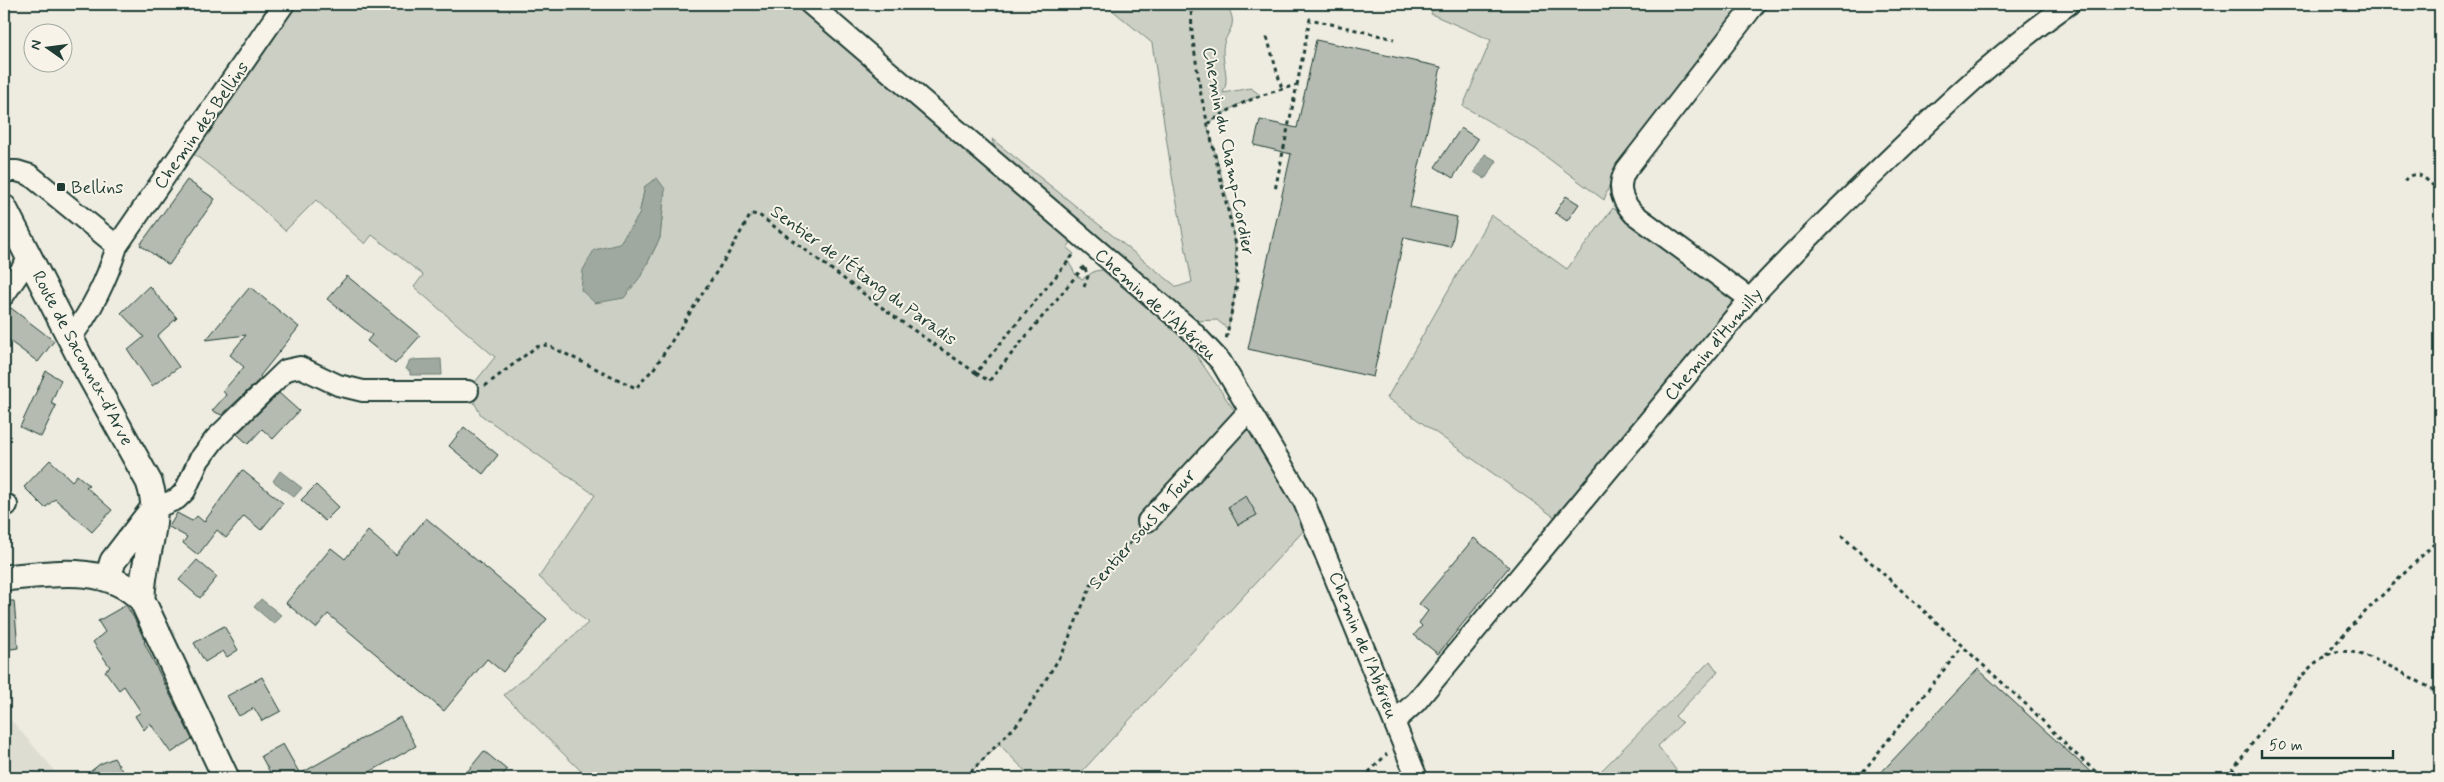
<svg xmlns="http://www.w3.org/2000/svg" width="2444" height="782" font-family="Mynerve,sans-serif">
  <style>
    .built { fill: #ddddd2 }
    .green { fill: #cccfc4; stroke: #76867c; fill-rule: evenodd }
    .water { fill: #9fa99f; stroke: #6c7e74 }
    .building { fill: #b5bbb0; stroke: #1f3d34 }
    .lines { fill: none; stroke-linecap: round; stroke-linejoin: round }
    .minor-casing { stroke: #1f3d34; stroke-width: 24 }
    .tertiary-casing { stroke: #1f3d34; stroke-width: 29 }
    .path { stroke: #1f3d34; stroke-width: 3; stroke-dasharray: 4 4; stroke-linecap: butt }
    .minor { stroke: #f7f3e8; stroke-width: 20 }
    .tertiary { stroke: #f7f3e8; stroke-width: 25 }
    .poi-dot { fill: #1f3d34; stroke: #f7f3e8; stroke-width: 2 }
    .labels { text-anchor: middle; stroke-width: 4; stroke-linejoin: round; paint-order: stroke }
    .street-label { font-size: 18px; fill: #1f3d34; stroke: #f7f3e8 }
    .poi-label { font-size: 18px; fill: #1f3d34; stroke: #f7f3e8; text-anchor: start }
  </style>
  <rect width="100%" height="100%" fill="#eeece1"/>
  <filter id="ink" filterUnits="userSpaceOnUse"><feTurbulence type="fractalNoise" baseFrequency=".02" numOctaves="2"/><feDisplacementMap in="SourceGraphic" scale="10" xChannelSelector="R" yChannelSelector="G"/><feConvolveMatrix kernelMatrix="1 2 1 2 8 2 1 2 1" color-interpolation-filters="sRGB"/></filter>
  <g filter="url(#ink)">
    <path class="built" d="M4,712L51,766L59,778H4Z"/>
    <path class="green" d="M292,4H797L1072,241L1067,248L1074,254L1068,261L1076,275L1082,279L1095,271L1102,270L1187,342L1250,433L1306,528L1076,778H1032L999,744L965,778H588L504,695L588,623L539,577L595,495L481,415L468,391L495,357L414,287L423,275L372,235L365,244L316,200L285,231L245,193L191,152ZM645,186L665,189L660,238L641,276L619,244L639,215Z
      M1105,4H1226C1242,29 1223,31 1223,51C1223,68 1230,77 1223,93L1251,88L1260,95L1237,105L1207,124C1227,197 1248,253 1228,329L1217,320L1195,321L997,157L992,139L1177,287L1192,282L1172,176L1152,43Z
      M1431,4H1745L1615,169L1604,200L1537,150L1463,106L1491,40L1431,14L1434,7Z
      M1613,208L1736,296L1735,305L1560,521L1387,398L1491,215L1567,269Z
      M1710,661L1718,672L1675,716L1682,723L1658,746L1682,778H1594Z"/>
    <path class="water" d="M1485,154L1497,161L1485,179L1474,172Z
      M657,178L665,189L660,238L641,276L624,298L595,303L581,290L583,270L594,250L619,244L639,215L645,186Z
      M441,359L442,375H410V371L406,369L410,360Z
      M280,471L302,488L294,497L273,481Z
      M261,599L281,615L274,624L254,607Z"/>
    <path class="building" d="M1316,40L1441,67L1410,207L1457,217L1451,247L1404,237L1373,377L1248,349L1291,154L1254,145L1260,120L1297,128Z
      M1461,128L1478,139L1453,178L1435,167Z
      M187,180L215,199L169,265L140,245Z
      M1566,196L1579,204L1567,221L1555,213Z
      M347,276L420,336L395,364L367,341L372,335L327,299Z
      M149,286L177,318L157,336L179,367L152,386L128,350L144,337L121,313Z
      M250,287L299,327L260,376L261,378L222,415L212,411L226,395L223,391L244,367L230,355L246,335L206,340Z
      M11,308L54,341L38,362L4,337V316Z
      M46,371L61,380L51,403L56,406L41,437L20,427Z
      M279,393L299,411L273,439L262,429L248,444L237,434Z
      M464,427L498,455L483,474L449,446Z
      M50,460L72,481L77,475L89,485L86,487L112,510L92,532L55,499L45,508L24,487Z
      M242,470L283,503L261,530L244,516L226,538L217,530L198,555L183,543L187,537L169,527L177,513L192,521L197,516L204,522Z
      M316,485L339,507L325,521L301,500Z
      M1246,496L1257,515L1238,525L1228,507Z
      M426,518L547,619L503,672L487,659L444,711L328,614L316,628L286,603L331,548L345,559L368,531L396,555Z
      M1474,538L1509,567L1438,654L1414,635L1422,626L1419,623L1428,611L1419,604Z
      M197,560L217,577L200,598L179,580Z
      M4,601H14L18,648L4,650Z
      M126,605L134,618L145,641L144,642L192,739L171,753L150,723L144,730L135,716L141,712L124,686L119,690L105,671L110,667L93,642L105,632L98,621Z
      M224,626L238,650L227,657L223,651L205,662L194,643Z
      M1978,669L2097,778H1876Z
      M262,677L281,711L262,721L254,708L239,716L227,696Z
      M400,717L416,746L359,778H273L261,756L283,744L300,774Z
      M484,751L507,770L500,778H462Z
      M114,758L123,772L116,778H82L100,764Z"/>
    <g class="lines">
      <defs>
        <path id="minor" d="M810,4L1191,330L1221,362L1304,502L1417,778
          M4,171H17L30,175L117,246
          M4,295L30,257
          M1750,299L1634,214C1622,201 1616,187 1626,170L1755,4
          M70,338C91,313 108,277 117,246L284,4
          M4,504L7,505
          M153,509L177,499L185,491L199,460L215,439L286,370L300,367L338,385L363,391H468
          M1148,521L1249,411
          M1395,721L1416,702L1750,299C1798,247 1848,199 1899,150C1952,99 2008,46 2069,4"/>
        <path id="tertiary" d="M4,208L83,363L149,482C164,524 141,558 142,600L226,778
          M108,577L113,561L153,509
          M4,578C51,574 107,563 142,600"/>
      </defs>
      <use href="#minor" class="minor-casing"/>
      <use href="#tertiary" class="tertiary-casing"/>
      <path class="path" d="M1191,4L1192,34L1201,95L1236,245L1237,284L1226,340
        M1267,37L1282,89
        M1297,85L1310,19L1394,39
        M1207,124C1240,102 1259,95 1297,85L1275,190
        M2404,181C2417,165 2430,183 2440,193
        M1084,287L1088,276L1084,266
        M976,373L989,381L1086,264
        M485,386L536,347L547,345L636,388L655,367L730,251L751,214L759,215L896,318L976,373L1075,253
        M1841,535L2031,709L2071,750L2103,778
        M2326,655L2349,628L2440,538
        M965,778L1020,721L1063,652L1092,583L1137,536
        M1363,778L1387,754
        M1858,778L1962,647
        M2227,778L2301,677C2310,667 2319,658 2332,653C2359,643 2415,681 2440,693"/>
      <use href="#minor" class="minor"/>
      <use href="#tertiary" class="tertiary"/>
    </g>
  </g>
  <rect class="poi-dot" x="56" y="182" width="10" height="10" rx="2.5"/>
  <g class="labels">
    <g class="street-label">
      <text transform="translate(201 125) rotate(-55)" y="6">Chemin des Bellins</text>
      <text transform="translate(1229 151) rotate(79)" y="6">Chemin du Champ-Cordier</text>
      <text transform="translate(864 275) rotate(36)" y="6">Sentier de l'Étang du Paradis</text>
      <text transform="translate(1156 304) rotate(42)" y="6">Chemin de l'Abérieu</text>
      <text transform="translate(1713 344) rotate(-50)" y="6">Chemin d'Humilly</text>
      <text transform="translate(83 358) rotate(62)" y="6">Route de Saconnex-d'Arve</text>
      <text transform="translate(1142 529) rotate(-49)" y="6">Sentier sous la Tour</text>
      <text transform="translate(1364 645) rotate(68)" y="6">Chemin de l'Abérieu</text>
    </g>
    <g class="poi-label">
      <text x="71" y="193">Bellins</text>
    </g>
  </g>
  <rect width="2444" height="782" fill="none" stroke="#f7f3e8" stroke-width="20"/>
  <rect x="10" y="10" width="2424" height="762" fill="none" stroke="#1f3d34" stroke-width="2" filter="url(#ink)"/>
  <g transform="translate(48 48) rotate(284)"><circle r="24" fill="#f7f3e8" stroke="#a1aaa0"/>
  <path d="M0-4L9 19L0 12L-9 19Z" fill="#1f3d34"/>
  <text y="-8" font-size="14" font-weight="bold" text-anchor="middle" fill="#1f3d34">N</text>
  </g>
  <path d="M2262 750v8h131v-8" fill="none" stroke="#1f3d34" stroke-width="2.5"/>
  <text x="2269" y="750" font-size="15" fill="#1f3d34" stroke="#f7f3e8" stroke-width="4" paint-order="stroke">50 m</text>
</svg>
